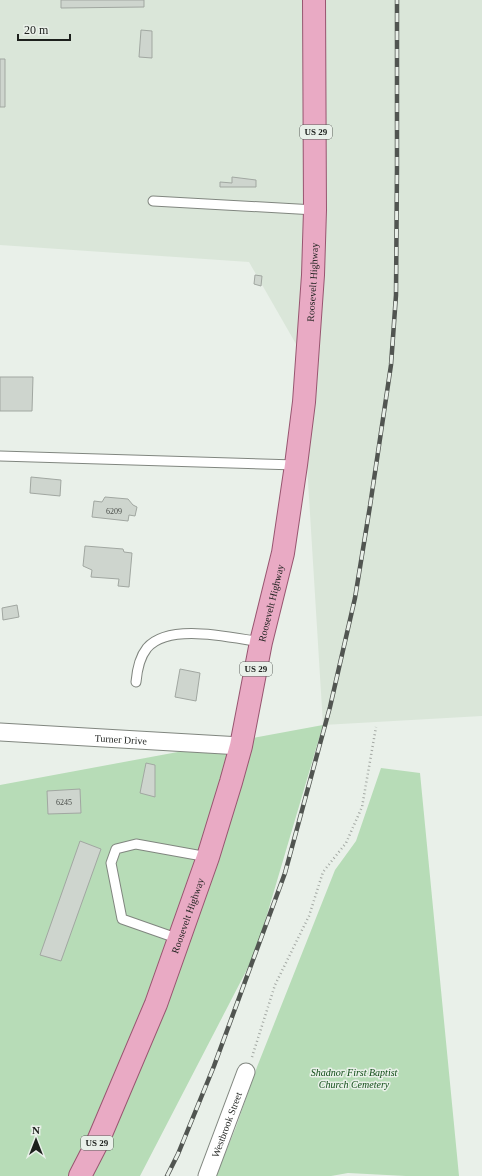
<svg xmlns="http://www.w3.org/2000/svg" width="482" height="1176" font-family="'Times New Roman',serif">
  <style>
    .built { fill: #dae6d9 }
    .green { fill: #b7dcb7 }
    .building { fill: #ced5ce; stroke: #a1a7a1 }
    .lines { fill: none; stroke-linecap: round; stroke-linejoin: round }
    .lane-casing { stroke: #80867f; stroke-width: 11 }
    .street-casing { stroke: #80867f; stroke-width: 19 }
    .primary-casing { stroke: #985570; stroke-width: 24 }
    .path { stroke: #a3a8a3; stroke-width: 2.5; stroke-dasharray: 1 3; stroke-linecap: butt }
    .lane { stroke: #fff; stroke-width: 9 }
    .street { stroke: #fff; stroke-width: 17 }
    .primary { stroke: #e9aac4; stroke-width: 22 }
    .rail-casing { stroke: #515551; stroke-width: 4.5 }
    .rail { stroke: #e9f0e9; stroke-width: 3; stroke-dasharray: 9; stroke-linecap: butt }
    .labels { text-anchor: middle; stroke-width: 3; stroke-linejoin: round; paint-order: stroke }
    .number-label { font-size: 8px; fill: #494d49 }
    .shield { fill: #e9f0e9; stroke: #5a5e5a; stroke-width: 1 }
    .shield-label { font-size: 9px; font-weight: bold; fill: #1d201d }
    .street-label { font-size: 10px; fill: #1d201d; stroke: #e9f0e9 }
    .park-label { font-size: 10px; font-style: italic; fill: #104c17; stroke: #e9f0e9 }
  </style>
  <rect width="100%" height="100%" fill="#e9f0e9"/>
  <path class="built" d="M0,0H482V716L323,725L300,351L249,262L0,245Z"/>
  <path class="green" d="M323,725L256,952L140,1176H0V785Z
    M381,768L420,773L459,1176H406L348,1173L331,1176H216L236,1127L257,1067L335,870L356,841Z"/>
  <path class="building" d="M61,0H144V7L61,8Z
    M141,30L152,31V58L139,57Z
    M0,59H5V107H0Z
    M232,177L256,180V187H220V182L232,183Z
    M255,275L262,276L261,286L254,284Z
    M0,377H33L32,411H0Z
    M31,477L61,480L60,496L30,493Z
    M105,497L128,499L133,505L137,507L135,516L129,515L128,521L92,517L94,501L102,502Z
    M85,546L123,549L124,552L132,553L129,587L118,586L119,579L91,577L92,570L83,566Z
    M17,605L19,617L3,620L2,608Z
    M180,669L200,673L196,701L175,697Z
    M146,763L155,765V797L140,793Z
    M80,789L81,813L48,814L47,791Z
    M80,841L101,849L61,961L40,955Z"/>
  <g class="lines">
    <defs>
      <path id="lane" d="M153,201L315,210
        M0,456L296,465
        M136,682C137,670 139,658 147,648C169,622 232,638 261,642
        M179,939L122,919L111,863L116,849L136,844L208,857"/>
      <g id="street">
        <path id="s1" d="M0,732L241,746"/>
        <path id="s2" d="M207,1176L246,1072"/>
      </g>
      <g id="primary">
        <path id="s3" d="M80,1176L98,1141L156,1004L208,857L231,782L241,746L261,642L283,553L296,465L304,402L313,275L315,210L314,0"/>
      </g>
    </defs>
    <use href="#lane" class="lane-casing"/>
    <use href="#street" class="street-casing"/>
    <use href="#primary" class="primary-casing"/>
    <path class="path" d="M252,1057L275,985L309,916L323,872L346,843L362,807L376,727"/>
    <use href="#lane" class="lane"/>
    <use href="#street" class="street"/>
    <use href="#primary" class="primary"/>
    <defs>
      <path id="rail" d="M167,1176L178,1154L214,1066L285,873L330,707L355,598L370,506L391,365L396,295L397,167V0"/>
    </defs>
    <use href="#rail" class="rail-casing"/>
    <use href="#rail" class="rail"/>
  </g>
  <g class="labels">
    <g class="number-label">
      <text x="114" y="514">6209</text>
      <text x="64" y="805">6245</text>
    </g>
    <g class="shield">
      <rect x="300" y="125" width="32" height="14" rx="3"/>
      <rect x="240" y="662" width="32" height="14" rx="3"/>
      <rect x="81" y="1136" width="32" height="14" rx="3"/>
    </g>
    <g class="shield-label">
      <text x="316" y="135">US 29</text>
      <text x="256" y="672">US 29</text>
      <text x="97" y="1146">US 29</text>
    </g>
    <g class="street-label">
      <text dy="4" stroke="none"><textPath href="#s3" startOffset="930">Roosevelt Highway</textPath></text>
      <text dy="4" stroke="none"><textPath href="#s3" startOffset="606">Roosevelt Highway</textPath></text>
      <text dy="4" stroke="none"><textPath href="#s1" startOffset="121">Turner Drive</textPath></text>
      <text dy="4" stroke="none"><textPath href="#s3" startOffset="282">Roosevelt Highway</textPath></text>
      <text dy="4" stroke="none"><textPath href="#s2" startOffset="55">Westbrook Street</textPath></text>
    </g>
    <g class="park-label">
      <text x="354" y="1076">Shadnor First Baptist<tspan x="354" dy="12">Church Cemetery</tspan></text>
    </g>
  </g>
  <g transform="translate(36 1140)" stroke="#e9f0e9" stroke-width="3" paint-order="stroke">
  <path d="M0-3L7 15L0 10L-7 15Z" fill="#1d201d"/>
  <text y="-6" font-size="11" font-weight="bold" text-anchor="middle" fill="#1d201d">N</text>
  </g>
  <path d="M18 34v6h52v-6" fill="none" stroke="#1d201d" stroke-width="2"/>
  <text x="24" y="34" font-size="12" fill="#1d201d" stroke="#e9f0e9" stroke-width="3" paint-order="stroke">20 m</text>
</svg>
